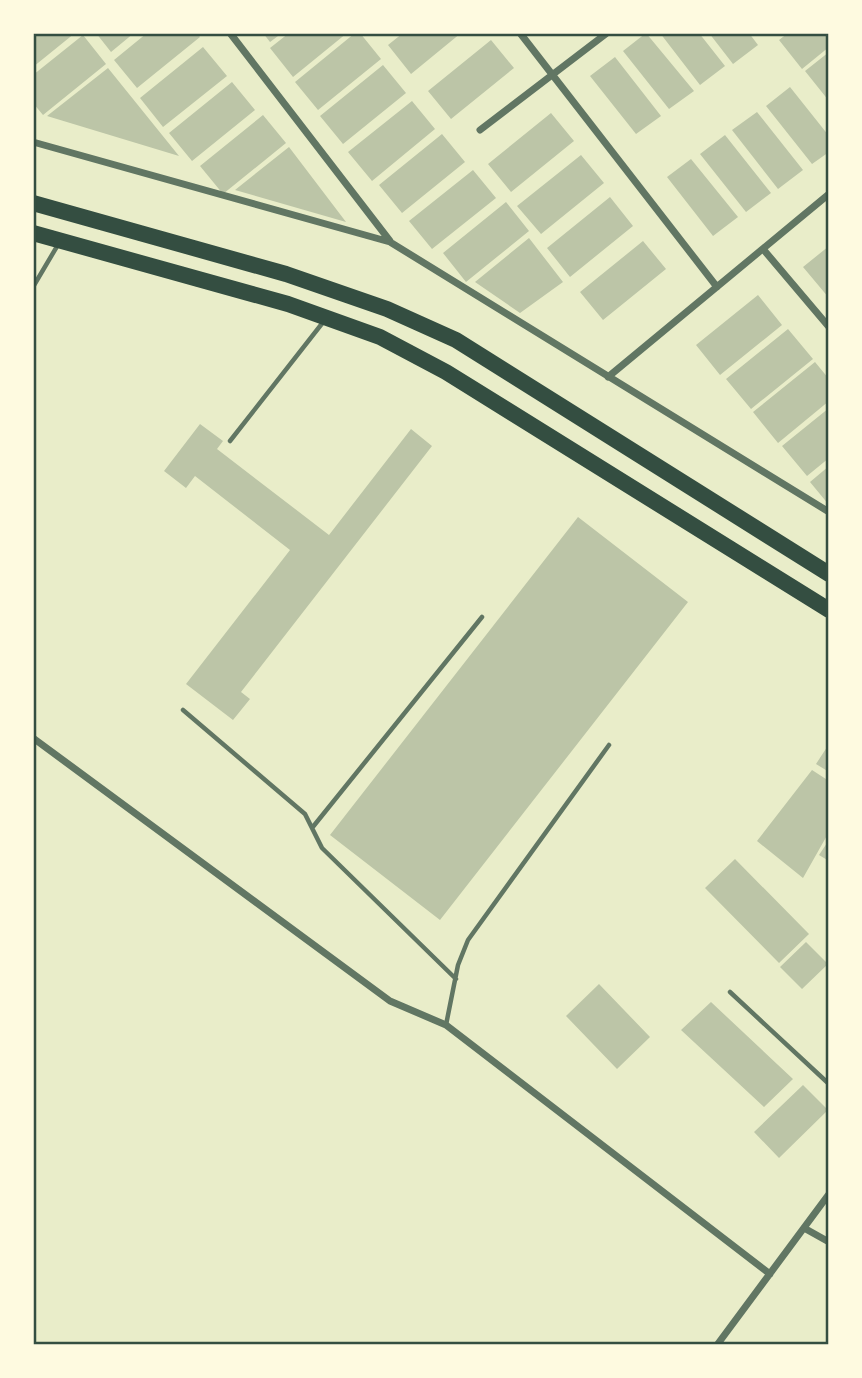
<svg xmlns="http://www.w3.org/2000/svg" width="862" height="1378" font-family="Roboto,sans-serif">
  <style>
    .building { fill: #bcc5a7 }
    .lines { fill: none; stroke-linecap: round; stroke-linejoin: round }
    .service { stroke: #617663; stroke-width: 4.5 }
    .minor { stroke: #617663; stroke-width: 7 }
    .primary { stroke: #344e41; stroke-width: 16 }
    .neatline { fill: none; stroke: #344e41; stroke-width: 2.5 }
  </style>
  <rect width="100%" height="100%" fill="#e9edc9"/>
  <path class="building" d="M33,33H75L33,67Z
    M96,33H134L111,52Z
    M147,33H197L200,37L137,88L114,60Z
    M263,33H282L270,42Z
    M289,33H347L293,77L270,48Z
    M355,33H360L381,59L318,110L295,82Z
    M403,33H461L411,74L388,45Z
    M646,33L694,91L669,109L623,51Z
    M660,33H699L725,66L700,85Z
    M709,33H749L758,45L733,64Z
    M788,33H829V47L802,69L779,40Z
    M83,35L106,64L43,115L33,103V75Z
    M491,40L514,68L451,119L428,91Z
    M203,47L227,76L163,127L140,98Z
    M829,52V101L805,71Z
    M615,57L661,116L636,134L590,76Z
    M383,65L406,93L343,144L320,116Z
    M108,68L179,156L47,116Z
    M232,82L255,110L192,161L169,133Z
    M790,87L829,136V152L812,164L766,106Z
    M412,101L435,129L372,181L348,152Z
    M757,112L803,170L778,189L732,130Z
    M551,113L574,141L511,192L488,164Z
    M263,115L286,143L223,194L200,166Z
    M442,134L465,162L402,213L379,185Z
    M725,135L771,193L746,212L700,154Z
    M289,147L346,222L235,190Z
    M581,155L604,183L541,234L517,206Z
    M691,159L738,217L713,236L667,177Z
    M473,170L496,198L432,249L409,221Z
    M610,197L633,226L570,277L547,248Z
    M506,202L529,231L466,282L443,253Z
    M529,238L563,282L520,313L475,282Z
    M643,241L666,269L603,320L580,292Z
    M829,246V298L803,267Z
    M758,295L782,325L720,375L696,345Z
    M788,329L813,359L751,409L726,379Z
    M815,362L829,379V401L778,443L753,412Z
    M829,408V458L807,476L782,446Z
    M200,424L223,441L217,449L329,535L411,429L432,446L241,692L250,699L233,720L186,684L290,550L195,476L186,488L164,471Z
    M829,466V505L810,482Z
    M578,517L688,602L440,920L330,835Z
    M829,744V772L816,764Z
    M812,770L829,781V832L803,878L757,841Z
    M829,840V861L819,855Z
    M735,859L809,934L779,963L705,888Z
    M806,942L828,964L802,989L780,967Z
    M599,984L650,1037L617,1069L566,1016Z
    M711,1002L793,1079L764,1107L681,1030Z
    M803,1085L828,1110L779,1158L754,1132Z"/>
  <g class="lines">
    <path class="service" d="M33,287L59,243
      M230,441L324,321
      M183,710L305,814L322,848L456,979
      M312,828L482,617
      M730,992L829,1084
      M446,1025L458,965L468,940L609,745"/>
    <path class="minor" d="M230,33L390,241
      M520,33L717,287
      M480,130L607,33
      M33,142L390,242L829,512
      M763,249L829,327
      M608,377L829,194
      M33,738L390,1001L446,1025L770,1274
      M804,1228L829,1242
      M717,1345L829,1194"/>
    <path class="primary" d="M33,203L286,274L387,309L456,340L829,574
      M33,233L288,304L380,337L446,372L829,610"/>
  </g>
  <rect width="862" height="1378" fill="none" stroke="#fefae0" stroke-width="70"/>
  <rect x="35" y="35" width="792" height="1308" class="neatline"/>
</svg>
